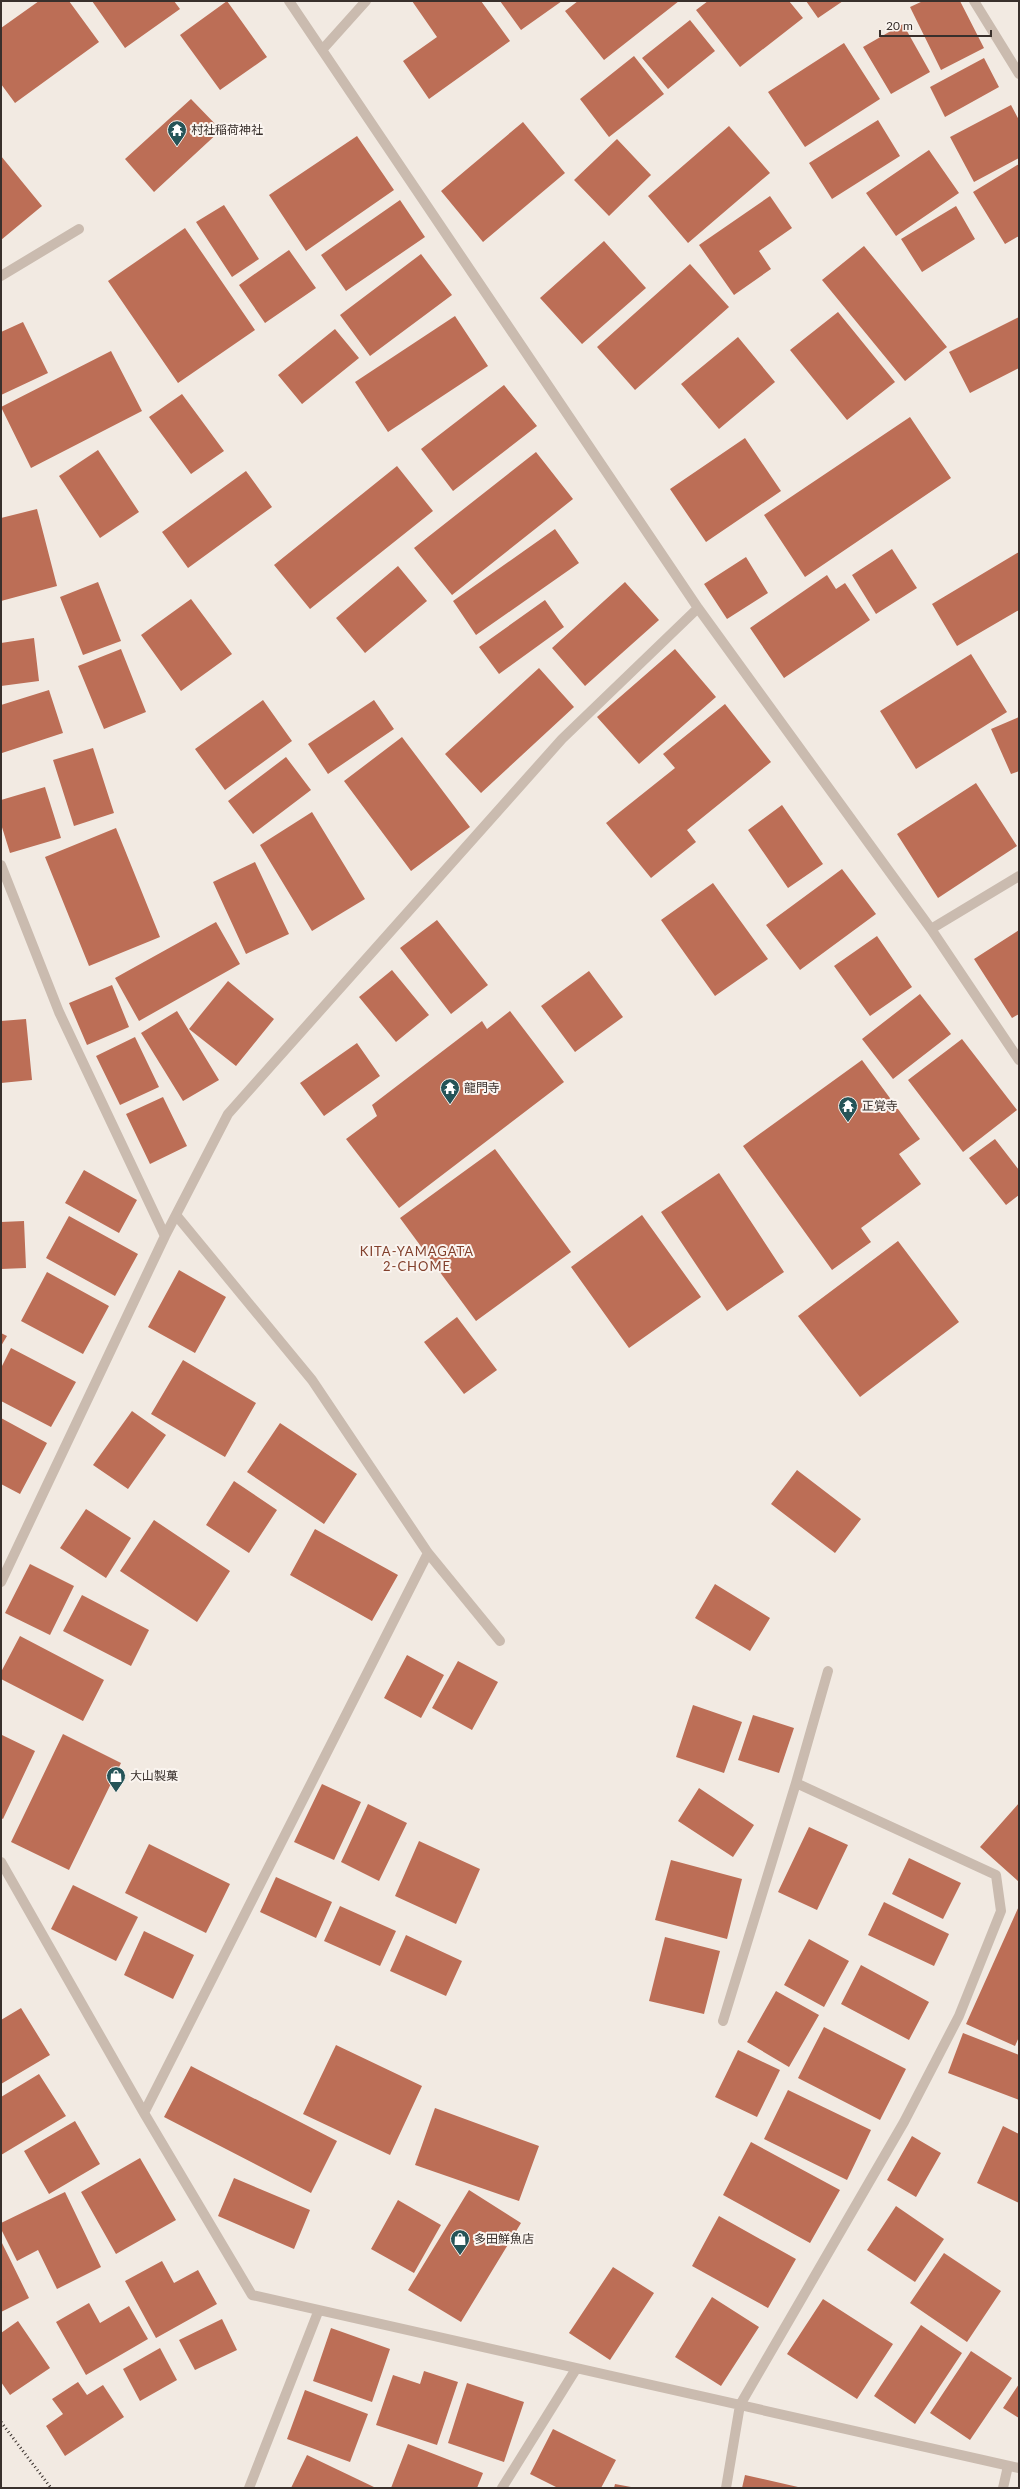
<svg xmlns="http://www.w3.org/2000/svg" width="1020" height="2489" font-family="Lato,'Noto Sans JP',sans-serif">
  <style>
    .building { fill: #bc6e56 }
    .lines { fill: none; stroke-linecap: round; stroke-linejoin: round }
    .lane { stroke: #cabbaf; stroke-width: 10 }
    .rail { stroke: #39302c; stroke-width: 3; stroke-dasharray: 1 3; stroke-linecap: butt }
    .labels { text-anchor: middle; stroke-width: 4; stroke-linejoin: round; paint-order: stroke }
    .poi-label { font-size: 12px; fill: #39302c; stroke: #faf4ef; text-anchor: start }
    .neighbourhood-label { font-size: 13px; letter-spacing: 1px; fill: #82402c; stroke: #faf4ef }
  </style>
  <rect width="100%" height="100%" fill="#f2eae2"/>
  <path class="building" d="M39,1H69L99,42L15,103L1,84V28Z
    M92,1H174L180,9L125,48Z
    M227,1L267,57L220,90L180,35Z
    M412,1H481L510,41L429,99L403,61L437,37Z
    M500,1H562L521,30Z
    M578,1H679L604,60L565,11Z
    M708,1H789L803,18L740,67L696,10Z
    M806,1H843L818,18Z
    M923,1H960L984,48L941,70L910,7Z
    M690,20L715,51L668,89L642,58Z
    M903,24L930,72L891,94L863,47Z
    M844,43L880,99L805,147L768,92Z
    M634,56L664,94L609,137L580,99Z
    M984,58L999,87L945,117L930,87Z
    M191,99L221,130L154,192L125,159Z
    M1011,105L1019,120V158L974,182L950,137Z
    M878,120L900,156L832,199L809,163Z
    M523,122L565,173L483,242L441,191Z
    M729,126L770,173L688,243L648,196Z
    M357,136L394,190L306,251L269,195Z
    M617,139L651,175L609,216L574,180Z
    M929,150L959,193L896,236L866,193Z
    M1,156L42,206L1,240Z
    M1019,164V236L1005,244L973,192Z
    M770,196L792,228L759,251L771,269L734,295L699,245Z
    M400,200L425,237L346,291L321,255Z
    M224,205L259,259L232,277L196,222Z
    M956,206L975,239L922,272L901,239Z
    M185,228L255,330L178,383L108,281Z
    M604,241L646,288L582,344L540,298Z
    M864,246L947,347L905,381L822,280Z
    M289,250L316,288L265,323L239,285Z
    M421,254L452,295L370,356L340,315Z
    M690,264L729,307L635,390L597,347Z
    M838,312L895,382L847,420L790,350Z
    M455,316L488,366L388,432L355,382Z
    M1019,317V368L970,393L949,352Z
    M23,322L48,373L1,395V332Z
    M335,329L359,358L302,404L278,375Z
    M738,337L775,382L719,429L681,384Z
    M111,351L142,411L31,468L1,407Z
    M504,385L537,426L453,491L421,449Z
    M182,394L224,451L191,474L149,417Z
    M910,417L951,478L805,577L764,515Z
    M745,438L781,491L706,542L670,489Z
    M98,450L139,512L100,538L59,476Z
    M536,452L573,499L452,595L414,548Z
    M397,466L433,511L310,609L274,565Z
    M246,471L272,507L188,568L162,532Z
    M37,509L57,586L1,601V518Z
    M555,529L579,563L476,635L453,601Z
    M892,549L917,588L876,614L852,575Z
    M1019,552V610L957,646L932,604Z
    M746,557L768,593L727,619L704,584Z
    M398,566L427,601L365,653L336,618Z
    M827,575L836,589L845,583L870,620L784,678L750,628Z
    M98,582L121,641L83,655L60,597Z
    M625,582L659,620L585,686L552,648Z
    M191,599L232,654L181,691L141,635Z
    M545,600L564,627L499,674L479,647Z
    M34,638L39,681L1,686V643Z
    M121,649L146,712L104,729L78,666Z
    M675,649L716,697L639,764L597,717Z
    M971,654L1007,712L916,769L880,711Z
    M539,668L574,707L481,793L445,754Z
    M49,690L63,733L2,753L1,705Z
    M263,700L292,741L225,790L195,749Z
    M374,700L394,729L328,774L308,744Z
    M725,704L771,762L687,830L696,842L651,878L606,823L675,768L663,754Z
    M1019,717V771L1011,774L991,729Z
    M402,737L470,827L411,871L344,781Z
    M93,748L114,813L74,826L53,760Z
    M286,757L311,790L253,834L228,801Z
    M976,783L1017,846L938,898L897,834Z
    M45,787L61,838L10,853L1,824V800Z
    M782,805L823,864L788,888L748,830Z
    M312,812L365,899L312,931L260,845Z
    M116,828L160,937L89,966L45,857Z
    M255,862L289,934L246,954L213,882Z
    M842,869L876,914L800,970L766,925Z
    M713,883L768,959L715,996L661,920Z
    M437,920L488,985L451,1014L400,948Z
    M216,922L240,964L139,1021L115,978Z
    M1019,930V1014L1012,1018L974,959Z
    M877,936L912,987L870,1016L834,966Z
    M392,970L429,1015L396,1042L359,997Z
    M589,971L623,1017L575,1052L541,1006Z
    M228,981L274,1019L236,1066L189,1029Z
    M112,985L129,1027L87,1045L69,1003Z
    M920,994L951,1034L893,1079L862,1039Z
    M177,1011L219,1080L183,1101L141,1033Z
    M510,1011L564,1082L399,1208L346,1139L377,1116L372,1105L482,1021L487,1029Z
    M26,1019L32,1080L1,1083V1021Z
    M135,1037L159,1087L120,1105L96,1056Z
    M962,1039L1017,1110L963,1152L908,1080Z
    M357,1043L380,1076L324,1116L300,1083Z
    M862,1060L920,1139L899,1154L921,1184L861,1228L871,1242L832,1270L743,1146Z
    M163,1097L187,1146L150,1164L126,1114Z
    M995,1139L1019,1170V1195L1006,1205L969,1158Z
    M495,1149L571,1252L476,1321L400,1218Z
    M84,1170L137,1200L119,1233L65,1203Z
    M719,1173L784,1272L727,1311L661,1212Z
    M642,1215L701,1297L629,1348L571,1267Z
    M69,1216L138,1254L115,1296L46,1258Z
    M24,1221L26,1268L1,1269V1222Z
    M898,1241L959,1322L860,1397L798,1316Z
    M179,1270L226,1297L195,1353L148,1327Z
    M47,1272L109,1306L83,1354L21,1321Z
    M457,1317L497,1370L464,1394L424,1342Z
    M1,1333L7,1336L1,1346Z
    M11,1348L76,1382L51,1427L1,1401V1368Z
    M183,1360L256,1403L225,1457L151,1414Z
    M132,1411L166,1435L128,1489L93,1465Z
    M1,1418L47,1443L20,1494L1,1484Z
    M280,1423L357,1474L324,1524L247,1472Z
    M797,1470L861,1519L835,1553L771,1504Z
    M234,1481L277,1510L249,1553L206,1525Z
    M86,1509L131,1538L106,1578L60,1548Z
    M154,1520L230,1571L197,1622L120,1571Z
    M315,1529L398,1575L372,1621L290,1575Z
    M30,1564L74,1586L50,1635L5,1613Z
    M715,1584L770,1618L750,1651L695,1618Z
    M82,1595L149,1630L131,1666L63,1631Z
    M20,1636L104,1680L83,1721L1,1679V1672Z
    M407,1655L444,1675L421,1718L384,1698Z
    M458,1661L498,1682L472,1730L432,1708Z
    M693,1705L742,1722L724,1773L676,1757Z
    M753,1715L794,1728L779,1773L738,1760Z
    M63,1734L121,1763L69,1870L11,1842Z
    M2,1735L35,1751L3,1819L1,1818Z
    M322,1784L361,1802L334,1860L294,1842Z
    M699,1788L754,1825L733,1857L678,1821Z
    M1019,1803V1882L980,1847Z
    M368,1804L407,1823L379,1881L341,1862Z
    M809,1827L848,1845L817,1910L778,1892Z
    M419,1841L480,1869L456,1924L395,1896Z
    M149,1844L230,1884L206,1933L125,1893Z
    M909,1858L961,1883L943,1919L892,1894Z
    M671,1860L742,1879L727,1939L655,1920Z
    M276,1877L332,1902L316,1938L260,1912Z
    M73,1885L138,1917L116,1961L51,1929Z
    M884,1902L949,1934L934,1966L868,1935Z
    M340,1906L396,1931L380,1966L324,1941Z
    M1019,1906V2037L1015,2046L966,2024Z
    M144,1931L194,1955L173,1999L124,1975Z
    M406,1935L462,1961L446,1996L390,1971Z
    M665,1937L720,1951L704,2014L649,2001Z
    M809,1939L849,1961L824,2007L784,1985Z
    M861,1965L929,2002L909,2040L841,2004Z
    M776,1991L819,2015L789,2067L747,2042Z
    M21,2008L50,2055L1,2084V2020Z
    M824,2027L906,2069L880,2120L798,2078Z
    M963,2033L1019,2055V2100L948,2073Z
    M336,2045L422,2086L390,2155L303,2114Z
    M738,2050L780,2070L757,2117L715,2097Z
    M191,2066L337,2141L311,2193L164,2117Z
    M39,2074L66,2116L1,2155V2097Z
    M788,2090L871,2130L847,2180L764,2139Z
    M435,2108L539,2146L519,2201L415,2165Z
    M75,2121L100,2164L49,2194L24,2151Z
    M1003,2126L1019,2134V2203L977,2183Z
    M912,2136L941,2153L916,2197L887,2180Z
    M751,2142L840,2190L810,2243L723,2195Z
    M140,2158L176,2220L116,2254L81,2192Z
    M234,2178L310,2210L294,2249L218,2216Z
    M469,2190L521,2223L461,2322L408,2290Z
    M65,2192L101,2267L57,2289L38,2250L17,2261L1,2229V2223Z
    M398,2200L441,2225L414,2273L371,2249Z
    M896,2206L944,2239L915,2282L867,2250Z
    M719,2216L796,2259L768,2308L692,2266Z
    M1,2241L29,2298L1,2312Z
    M944,2253L1001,2291L967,2342L910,2303Z
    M162,2261L174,2283L198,2270L217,2304L156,2338L125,2281Z
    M613,2267L654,2293L610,2360L569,2333Z
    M712,2297L759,2327L721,2386L675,2357Z
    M823,2299L893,2344L857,2399L787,2354Z
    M89,2303L100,2323L129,2306L148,2339L86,2375L56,2322Z
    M222,2319L237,2350L195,2370L179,2340Z
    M18,2321L50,2368L10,2395L1,2382V2333Z
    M921,2325L962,2353L915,2424L874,2396Z
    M331,2328L390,2349L372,2402L313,2381Z
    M160,2348L177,2380L140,2401L123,2369Z
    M971,2351L1012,2378L970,2440L930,2413Z
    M424,2371L458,2382L437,2445L376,2425L393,2375L420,2384Z
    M78,2382L87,2395L103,2385L124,2417L65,2456L46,2426L63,2414L52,2399Z
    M467,2383L524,2402L504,2462L448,2443Z
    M1019,2384V2418L1003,2408Z
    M305,2390L368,2414L350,2462L287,2439Z
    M553,2429L616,2460L601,2488H558L530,2474Z
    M408,2444L483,2473L477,2488H391Z
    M307,2455L376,2488H291Z
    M745,2475L798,2487V2488H742Z
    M615,2484L631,2487V2488H614Z"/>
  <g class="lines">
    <path class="lane" d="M289,1L698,608L931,929L1019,1060
      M974,1L1019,74
      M322,50L366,1
      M1,276L79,229
      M1,865L59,1012L165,1236
      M931,929L1019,876
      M176,1215L312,1380L428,1553L500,1641
      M1,1582L165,1236L228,1114L562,739L698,608
      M1,1862L144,2113L252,2295L1019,2468
      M723,2021L796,1783L828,1671
      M144,2113L428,1553
      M249,2488L318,2312
      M502,2488L576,2369
      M726,2488L740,2405L904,2122L959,2016L1001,1911L996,1875L796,1783
      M1003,2488L1008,2466"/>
    <path class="rail" d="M1,2422L51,2488"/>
  </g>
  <defs>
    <symbol id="temple-pin" viewBox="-11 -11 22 30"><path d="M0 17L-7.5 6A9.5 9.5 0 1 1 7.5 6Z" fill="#255458" stroke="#faf4ef"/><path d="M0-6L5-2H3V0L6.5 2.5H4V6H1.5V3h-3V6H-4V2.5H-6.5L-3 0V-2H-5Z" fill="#fff"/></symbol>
    <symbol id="shop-pin" viewBox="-11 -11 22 30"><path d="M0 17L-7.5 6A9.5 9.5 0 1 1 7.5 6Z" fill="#255458" stroke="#faf4ef"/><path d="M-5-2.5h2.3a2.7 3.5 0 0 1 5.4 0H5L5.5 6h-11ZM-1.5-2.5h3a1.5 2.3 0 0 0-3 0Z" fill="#fff"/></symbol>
  </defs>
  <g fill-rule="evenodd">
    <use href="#temple-pin" x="166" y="119" width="22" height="30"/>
    <use href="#temple-pin" x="439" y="1077" width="22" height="30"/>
    <use href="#temple-pin" x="837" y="1095" width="22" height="30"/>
    <use href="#shop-pin" x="105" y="1765" width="22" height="30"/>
    <use href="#shop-pin" x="449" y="2228" width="22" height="30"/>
  </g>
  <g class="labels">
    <g class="poi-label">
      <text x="191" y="134">村社稲荷神社</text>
      <text x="464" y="1092">龍門寺</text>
      <text x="862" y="1110">正覚寺</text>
      <text x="130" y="1780">大山製菓</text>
      <text x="474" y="2243">多田鮮魚店</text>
    </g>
    <g class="neighbourhood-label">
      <text x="417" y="1256">KITA-YAMAGATA<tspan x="417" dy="15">2-CHOME</tspan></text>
    </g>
  </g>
  <rect width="1020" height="2489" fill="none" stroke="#39302c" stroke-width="4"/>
  <path d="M880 30v6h111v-6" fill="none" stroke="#39302c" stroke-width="2"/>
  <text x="886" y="30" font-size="12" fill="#39302c" stroke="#faf4ef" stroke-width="3" paint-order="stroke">20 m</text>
</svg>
